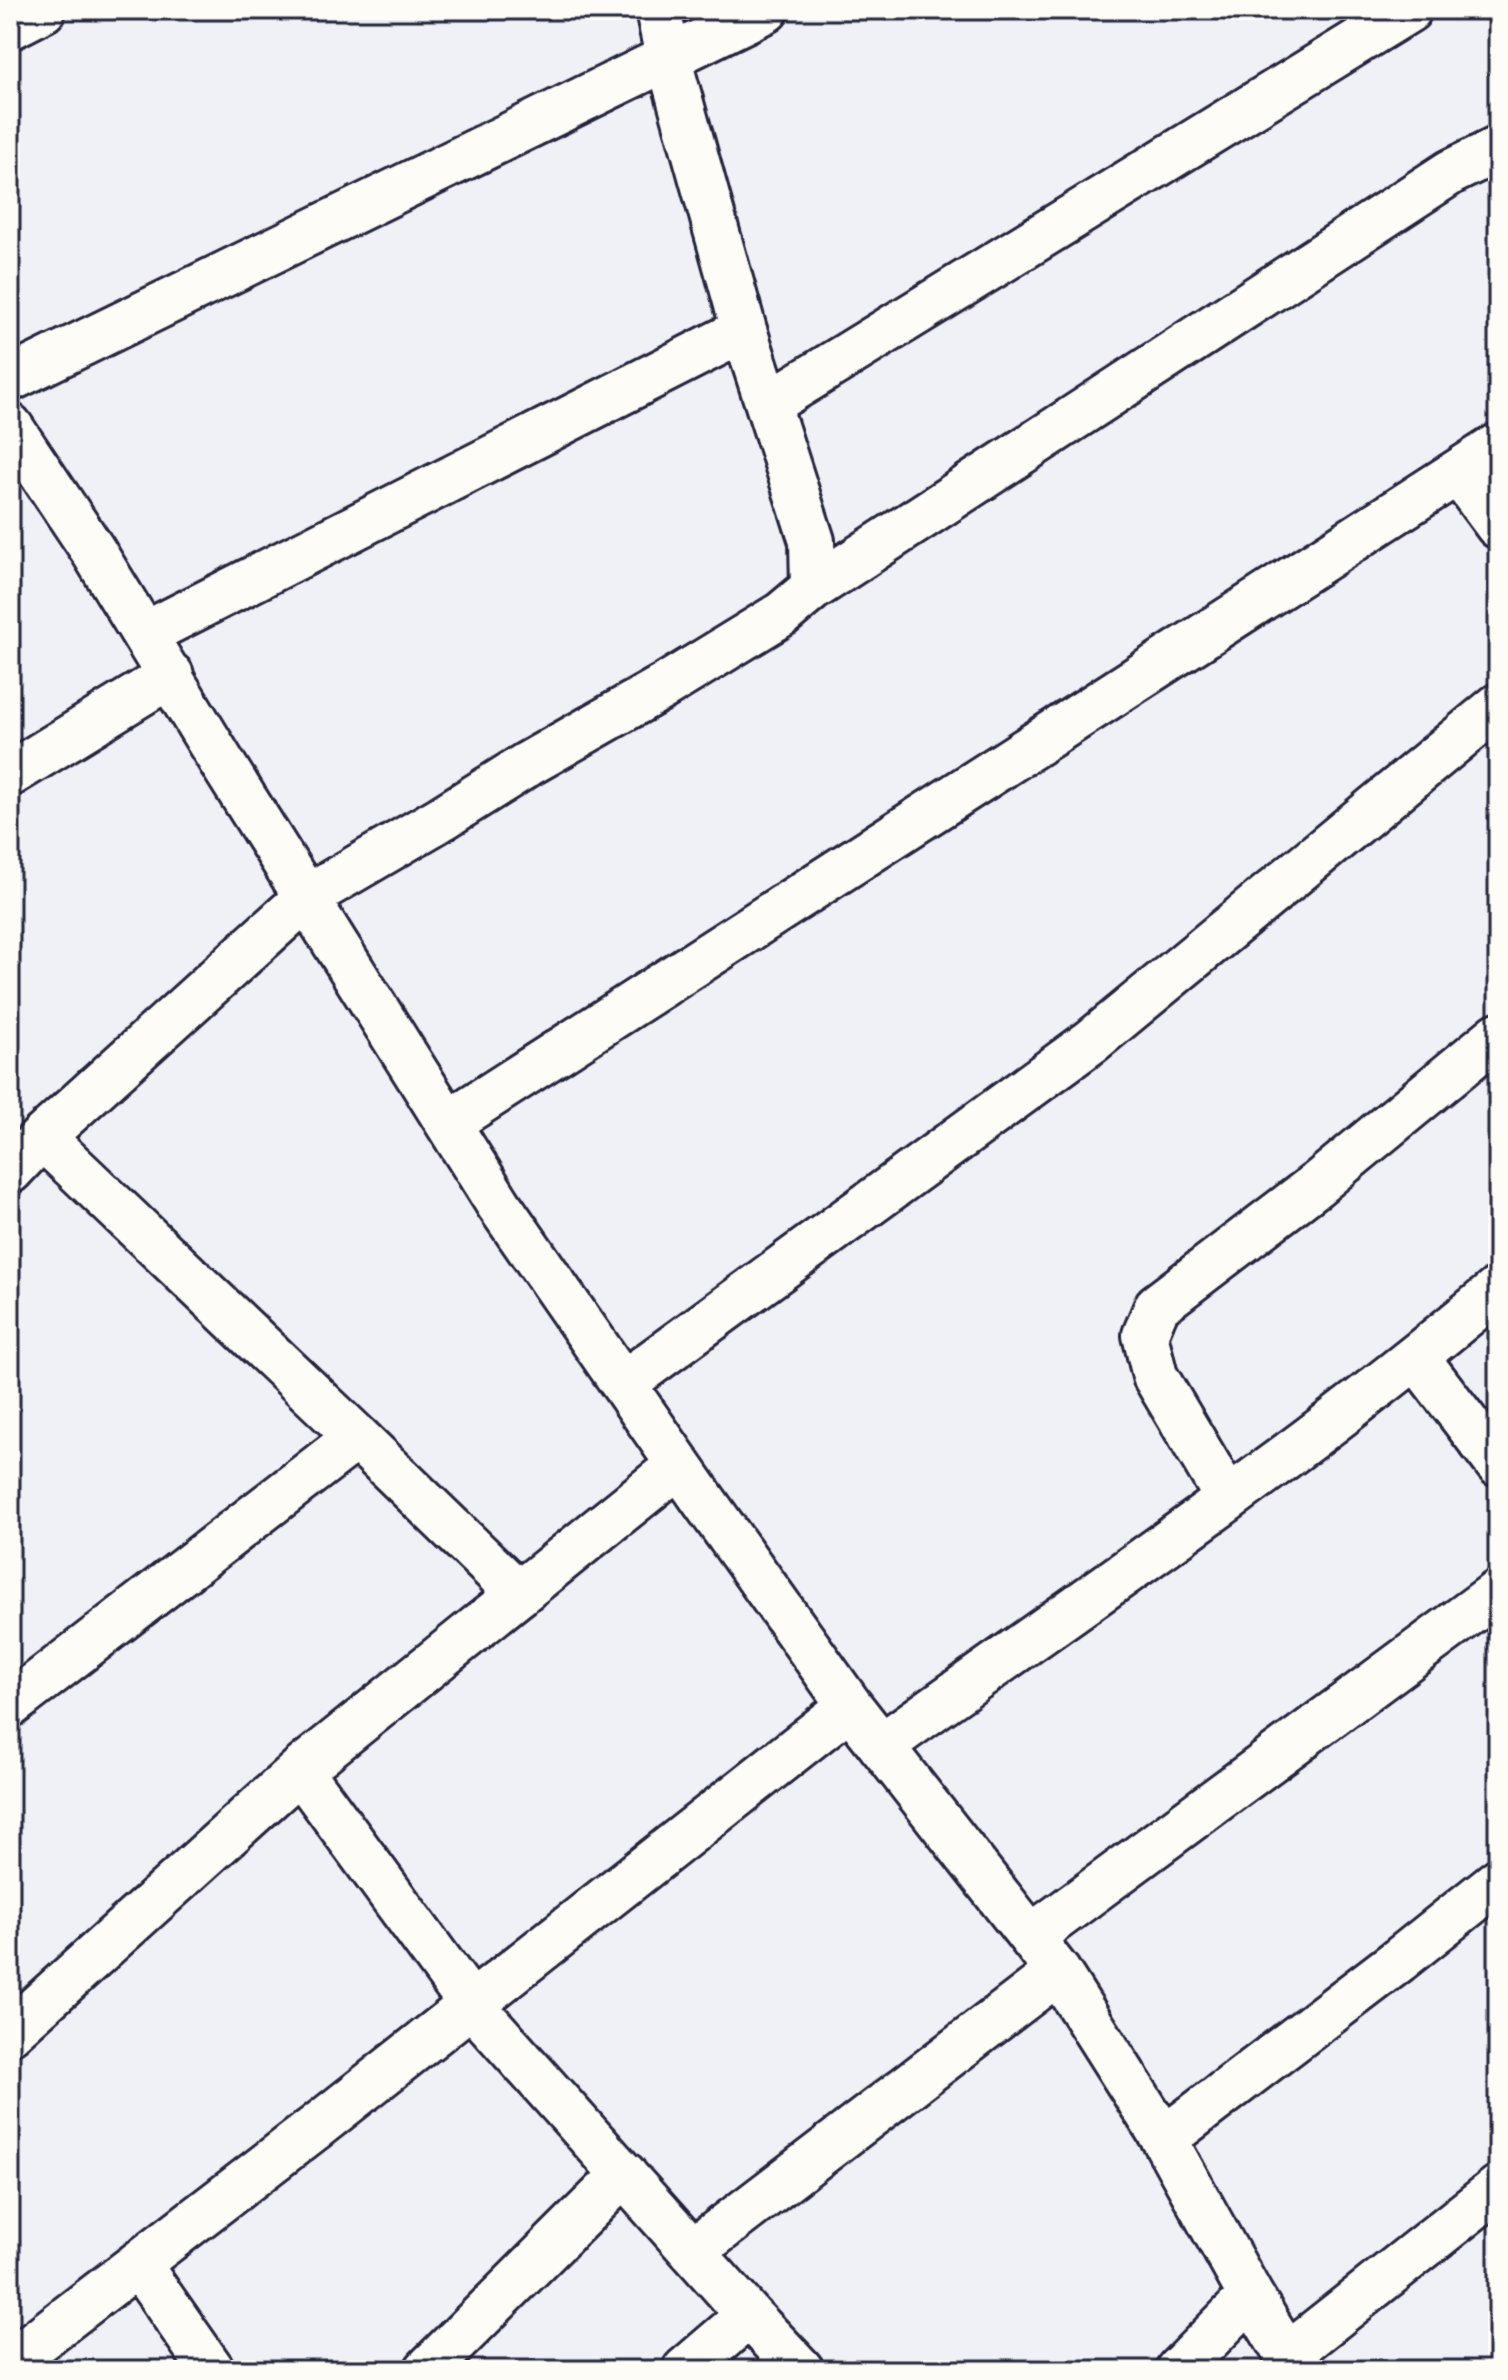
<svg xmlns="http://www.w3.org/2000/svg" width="1508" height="2380" font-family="Delius,sans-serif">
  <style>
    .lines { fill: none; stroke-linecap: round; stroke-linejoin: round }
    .street-casing { stroke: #22223b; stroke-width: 50 }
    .street { stroke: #fdfcf7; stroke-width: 44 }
  </style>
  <rect width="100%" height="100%" fill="#f0f1f7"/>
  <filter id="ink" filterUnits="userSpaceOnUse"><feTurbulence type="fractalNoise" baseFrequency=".0125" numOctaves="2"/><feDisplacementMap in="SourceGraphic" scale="16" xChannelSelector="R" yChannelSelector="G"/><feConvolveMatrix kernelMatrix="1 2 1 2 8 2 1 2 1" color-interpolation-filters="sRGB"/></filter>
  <g filter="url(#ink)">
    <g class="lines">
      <defs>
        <path id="street" d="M10,27L43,10
          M10,379L766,10
          M768,404L1409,10
          M10,426L92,549L221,761L499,1205L702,1498L850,1706L1058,1972L1164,2139L1251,2296L1296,2370
          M1458,472L1498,526
          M813,588L1451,172L1498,149
          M145,634L744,330
          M10,774L171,675
          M448,1123L1498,446
          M42,1137L357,1437
          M10,1171L42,1137L307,897L442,818L528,764L663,687L782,614L813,588L812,541L744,330L668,57L658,10
          M1417,1358L1498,1464
          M624,1383L1092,1041L1498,706
          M1228,1499L1155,1376L1145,1335L1157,1306L1316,1185L1498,1035
          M10,1705L357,1437L519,1594
          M881,1746C1089,1597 1303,1454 1498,1289
          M300,1770L471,2004L749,2315L801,2370
          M1031,1937L1498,1592
          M10,2032L300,1770L679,1465
          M1164,2139L1399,1960L1498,1881
          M693,2251L1058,1972
          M138,2264L212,2370
          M1287,2355L1498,2188
          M10,2362L316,2127L850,1706
          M427,2370L624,2174
          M685,2370L749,2315
          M1178,2370L1251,2296"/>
      </defs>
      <use href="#street" class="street-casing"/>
      <use href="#street" class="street"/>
    </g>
  </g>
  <rect width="1508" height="2380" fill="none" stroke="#fdfcf7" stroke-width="40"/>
  <rect x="20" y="20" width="1468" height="2340" fill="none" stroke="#22223b" stroke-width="3" filter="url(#ink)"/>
</svg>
